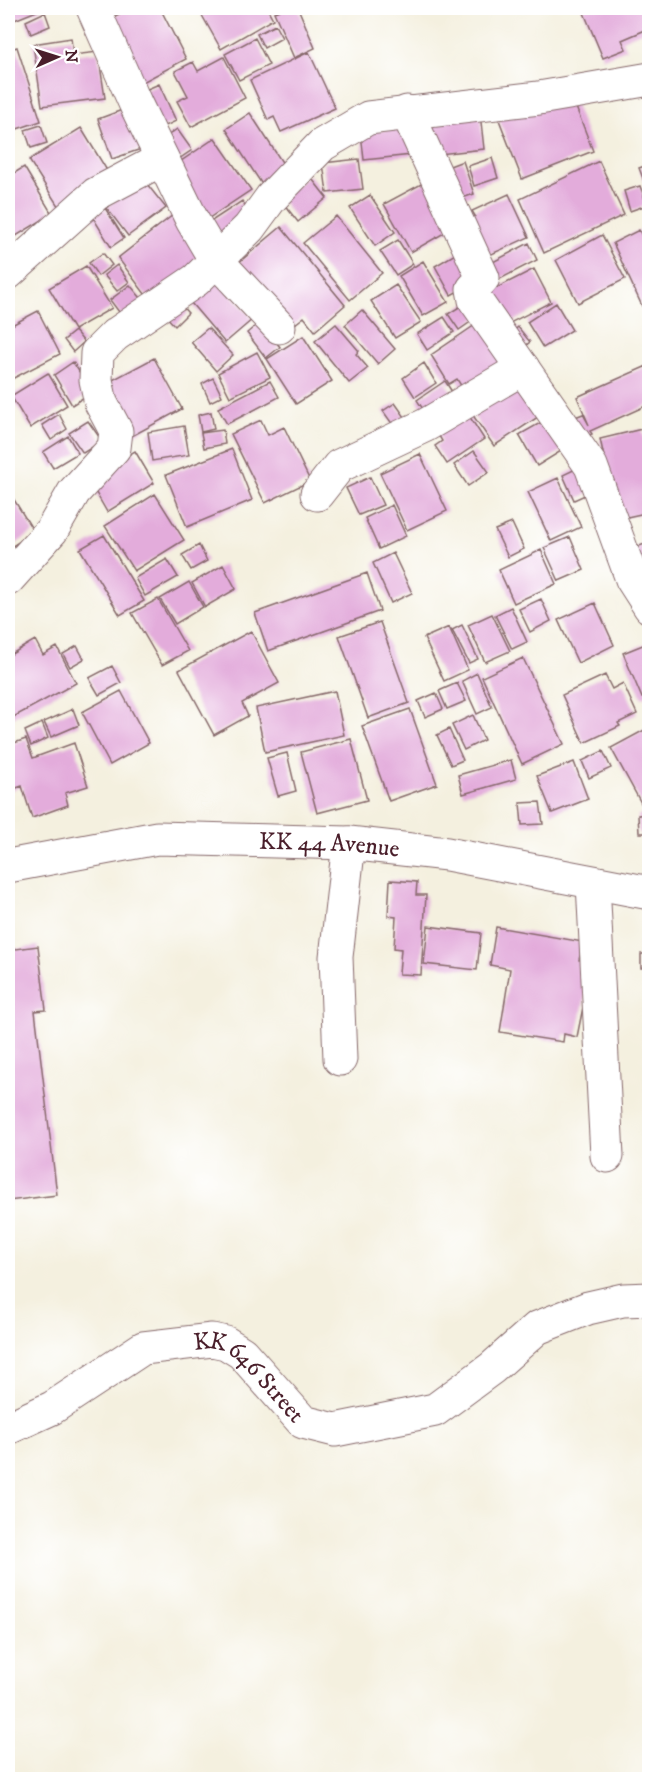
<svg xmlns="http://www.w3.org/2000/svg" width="657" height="1787" font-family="'IM FELL DW Pica',serif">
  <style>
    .building { fill: #e3acdb }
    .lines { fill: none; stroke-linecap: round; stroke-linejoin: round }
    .minor-casing { stroke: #86686a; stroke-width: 35 }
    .major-casing { stroke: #86686a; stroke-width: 35 }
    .minor { stroke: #fff; stroke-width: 33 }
    .major { stroke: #fff; stroke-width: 33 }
    .labels { text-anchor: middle; stroke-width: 5; stroke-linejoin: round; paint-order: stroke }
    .street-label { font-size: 24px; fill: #4a1f2b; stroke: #fff }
  </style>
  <rect width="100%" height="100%" fill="#fff"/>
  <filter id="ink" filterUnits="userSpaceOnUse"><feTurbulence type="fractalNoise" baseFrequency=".0167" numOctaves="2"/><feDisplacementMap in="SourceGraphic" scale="12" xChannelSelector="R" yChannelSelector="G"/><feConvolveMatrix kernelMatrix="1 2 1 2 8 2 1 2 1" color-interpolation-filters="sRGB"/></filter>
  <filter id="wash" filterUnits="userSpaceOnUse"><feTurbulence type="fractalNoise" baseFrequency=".008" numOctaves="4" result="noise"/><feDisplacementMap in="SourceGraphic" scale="24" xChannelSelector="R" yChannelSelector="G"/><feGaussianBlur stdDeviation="1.35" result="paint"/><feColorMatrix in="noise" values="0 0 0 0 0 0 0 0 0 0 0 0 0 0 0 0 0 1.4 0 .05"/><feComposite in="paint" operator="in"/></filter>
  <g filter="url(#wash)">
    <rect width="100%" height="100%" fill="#f4f0df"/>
    <g id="blocks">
      <path class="building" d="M8,8H44L12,21Z
        M131,8H160L186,59L139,84L107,20Z
        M204,8H267L273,19L221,49L199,10Z
        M285,8H298L315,48L294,58L274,12Z
        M582,8H641L650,28L622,40L626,49L603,58Z
        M45,12L50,26L31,34L26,21Z
        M275,25L282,38L264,48L257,34Z
        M71,38L73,55L98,52L105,98L42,106L33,44Z
        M255,38L269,65L239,80L225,54Z
        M17,47L41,121L14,130L8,109V50Z
        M309,52L335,108L281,132L274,117L268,120L250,80Z
        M224,57L245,98L191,127L177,101L188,96L175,71L193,62L198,71Z
        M159,84L176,121L153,132L136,94Z
        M572,97L593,151L522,179L496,112Z
        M133,106L147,147L112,159L98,119Z
        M250,113L289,173L265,189L226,129Z
        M480,113L484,149L430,155L426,119Z
        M41,125L47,143L31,148L25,130Z
        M409,127L412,155L364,160L361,133Z
        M81,128L111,177L60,209L29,160Z
        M177,129L192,150L173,163L159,142Z
        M215,138L251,190L206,220L171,168Z
        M492,158L498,178L474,186L468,166Z
        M359,159L363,189L327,193L323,163Z
        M463,161L474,194L453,201L442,169Z
        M599,161L624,215L544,253L520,199Z
        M650,164V194H649L639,168Z
        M24,167L52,214L8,241V177Z
        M309,175L327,198L298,222L280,199Z
        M143,179L166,208L128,236L106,207Z
        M427,181L453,228L411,252L384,204Z
        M640,186L647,205L630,211L624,191Z
        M509,194L529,237L485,257L468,219L475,216L472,211Z
        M370,195L395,232L375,246L350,208Z
        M242,201L250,212L224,242L210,222Z
        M105,208L124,238L111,247L92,216Z
        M173,215L207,258L151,302L118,258Z
        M336,216L382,273L350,300L303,243Z
        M281,227L345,305L315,331L304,317L290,328L237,264Z
        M639,230L650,252V303L642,306L613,243Z
        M602,235L625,279L578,303L556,260Z
        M398,240L413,264L396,275L380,251Z
        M529,243L537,260L498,280L489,264Z
        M462,250L479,280L451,295L435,266Z
        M103,253L112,265L98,276L89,263Z
        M423,261L448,302L423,316L399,276Z
        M117,265L129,282L117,291L104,275Z
        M86,266L112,308L74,330L49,288Z
        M534,269L551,302L500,328L483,295Z
        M218,280L253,319L225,343L191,303Z
        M130,285L146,304L125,320L110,300Z
        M396,285L421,322L395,338L371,301Z
        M469,301L479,316L459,330L448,314Z
        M179,303L188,313L175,326L165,315Z
        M556,303L572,330L543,348L527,322Z
        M362,310L395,349L378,364L345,325Z
        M38,311L60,354L8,381V327Z
        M444,317L454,332L427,350L417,334Z
        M481,321L507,360L463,389L457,379L449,384L431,355Z
        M260,322L280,347L266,358L247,333Z
        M336,324L359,351L356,354L368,368L349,383L315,341Z
        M518,327L530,342L521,349L509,335Z
        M208,328L233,355L216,371L191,342Z
        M75,331L84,342L73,352L64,340Z
        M303,336L332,381L296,404L267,359Z
        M257,352L270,377L230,397L218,373Z
        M154,358L182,409L132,436L105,384Z
        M73,362L92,392L72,405L54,375Z
        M424,363L436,383L415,397L403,378Z
        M647,366L650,372V404L590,431L592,434L579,440L570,419L583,414L589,425L577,397Z
        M48,373L67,405L30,428L11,396Z
        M213,378L222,396L210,402L202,384Z
        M522,380L544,413L494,446L472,414Z
        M270,381L279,397L227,424L218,408Z
        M445,381L458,401L430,420L417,400Z
        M395,403L405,417L393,425L383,411Z
        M466,411L484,439L447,464L435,446L442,441L436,431Z
        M211,412L214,429L201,432L198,415Z
        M59,414L67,429L51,440L42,425Z
        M549,418L566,448L537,466L519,435Z
        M261,420L268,435L284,427L310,481L265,503L231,434Z
        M88,421L102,441L83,453L69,433Z
        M184,426L189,455L152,461L148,432Z
        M642,429L650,461V512L618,519L600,439Z
        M223,430L225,444L204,448L201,433Z
        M68,436L78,453L53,468L43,452Z
        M232,449L252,500L187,527L166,475Z
        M135,451L154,483L107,512L88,479Z
        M474,451L489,472L468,486L454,465Z
        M420,454L447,511L407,530L380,473Z
        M584,465L596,490L574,500L563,475Z
        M370,477L383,505L359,515L346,488Z
        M558,478L581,527L551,541L528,492Z
        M8,490L34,532L8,549Z
        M155,494L184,540L134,571L105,526Z
        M392,505L406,536L379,549L365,518Z
        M512,523L524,549L508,557L495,530Z
        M104,535L144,601L120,615L80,549Z
        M570,537L584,570L559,581L544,548Z
        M650,542V570L643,573L634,548Z
        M199,545L207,561L191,570L182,555Z
        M541,550L556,584L514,603L499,570Z
        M393,553L412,593L391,603L373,563Z
        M167,559L178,577L145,596L135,578Z
        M223,565L236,589L205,607L192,583Z
        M367,573L380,611L268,651L255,613Z
        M189,582L203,607L175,624L160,599Z
        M158,599L188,651L162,665L132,613Z
        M541,599L551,621L530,632L519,609Z
        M595,603L614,645L578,663L558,620Z
        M511,607L527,642L512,649L495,615Z
        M492,614L510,651L485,662L468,625Z
        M380,622L409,703L368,718L339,636Z
        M462,625L478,659L469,663L452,630Z
        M449,627L468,670L444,681L424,638Z
        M251,631L279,683L242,703L248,716L214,735L179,670Z
        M35,640L43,655L57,647L76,683L8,720V656Z
        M650,642V694L642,698L623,653Z
        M77,646L84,659L70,667L63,654Z
        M523,658L564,744L522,764L482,677Z
        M112,666L121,683L99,695L89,678Z
        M477,673L492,707L477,714L462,681Z
        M605,675L612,689L623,683L637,714L618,723L620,726L584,743L562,695Z
        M457,683L466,701L447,709L439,691Z
        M121,691L149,743L110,765L82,712Z
        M335,691L344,735L265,752L256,708Z
        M436,693L443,709L425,717L418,701Z
        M73,709L79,725L51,737L44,722Z
        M410,709L437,784L389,801L362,726Z
        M473,715L484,740L464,750L452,725Z
        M42,723L48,738L31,746L25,731Z
        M650,727V812L647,814L611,748Z
        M449,729L463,760L451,765L437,735Z
        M26,739L33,758L74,743L88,786L65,793L68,805L32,818L22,786L8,791V745Z
        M351,739L367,800L317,813L301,752Z
        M603,751L611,768L589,778L582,761Z
        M287,753L296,791L278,796L267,758Z
        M511,760L516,779L463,794L458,775Z
        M574,762L588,799L552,813L537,776Z
        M540,802L543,824L522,825L520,803Z
        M650,814V833H639L638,815Z
        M390,880L417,882L416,895H426L421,975L399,974L401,949L394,948L396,917L388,916Z
        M428,926L481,933L477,970L424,964Z
        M496,927L583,942L579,960L592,962L577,1037L564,1034L563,1042L500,1032L510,969L490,965Z
        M38,946L46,1010L35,1011L57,1195L8,1201V950Z
        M641,954H650V968H641Z"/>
    </g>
  </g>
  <g filter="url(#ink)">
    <use href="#blocks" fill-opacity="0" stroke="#86686a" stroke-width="1.5"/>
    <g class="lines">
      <defs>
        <g id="minor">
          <path d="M93,8L136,105L192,220L215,259L279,327"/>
          <path d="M407,112L483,278L473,289L475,300L591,466L632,579L650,607"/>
          <path d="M8,273L96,194L162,159"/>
          <path d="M317,494L339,466L426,425L523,368"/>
          <path d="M8,579L52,530L74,492L114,448L116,431L101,403L96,380L97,353L115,335L196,280L249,228L271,198L322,145L368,118L539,98L650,79"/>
          <path d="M593,883L607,1156"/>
          <path d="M340,1059L336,957L349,843"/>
          <path id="s1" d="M8,1428L52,1408L143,1348L212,1340L226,1343L242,1353L303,1422L335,1430L435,1410L492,1368L537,1328L588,1308L623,1300L650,1299"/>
        </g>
        <g id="major">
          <path id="s2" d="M8,866L157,838L349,843L447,854L650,893"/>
        </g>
      </defs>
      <use href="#minor" class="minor-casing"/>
      <use href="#major" class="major-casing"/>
      <use href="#minor" class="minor"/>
      <use href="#major" class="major"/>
    </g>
  </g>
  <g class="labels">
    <g class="street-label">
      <text dy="8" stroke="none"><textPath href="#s2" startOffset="324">KK 44 Avenue</textPath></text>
      <text dy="8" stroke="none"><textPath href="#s1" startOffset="278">KK 646 Street</textPath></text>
    </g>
  </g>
  <rect width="657" height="1787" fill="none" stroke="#fff" stroke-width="30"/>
  <g transform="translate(57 57) rotate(87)" stroke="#ffffff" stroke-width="4.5" paint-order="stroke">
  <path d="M0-4.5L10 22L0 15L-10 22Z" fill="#4a1f2b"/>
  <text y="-9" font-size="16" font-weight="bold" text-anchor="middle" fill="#4a1f2b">N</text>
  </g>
</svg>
